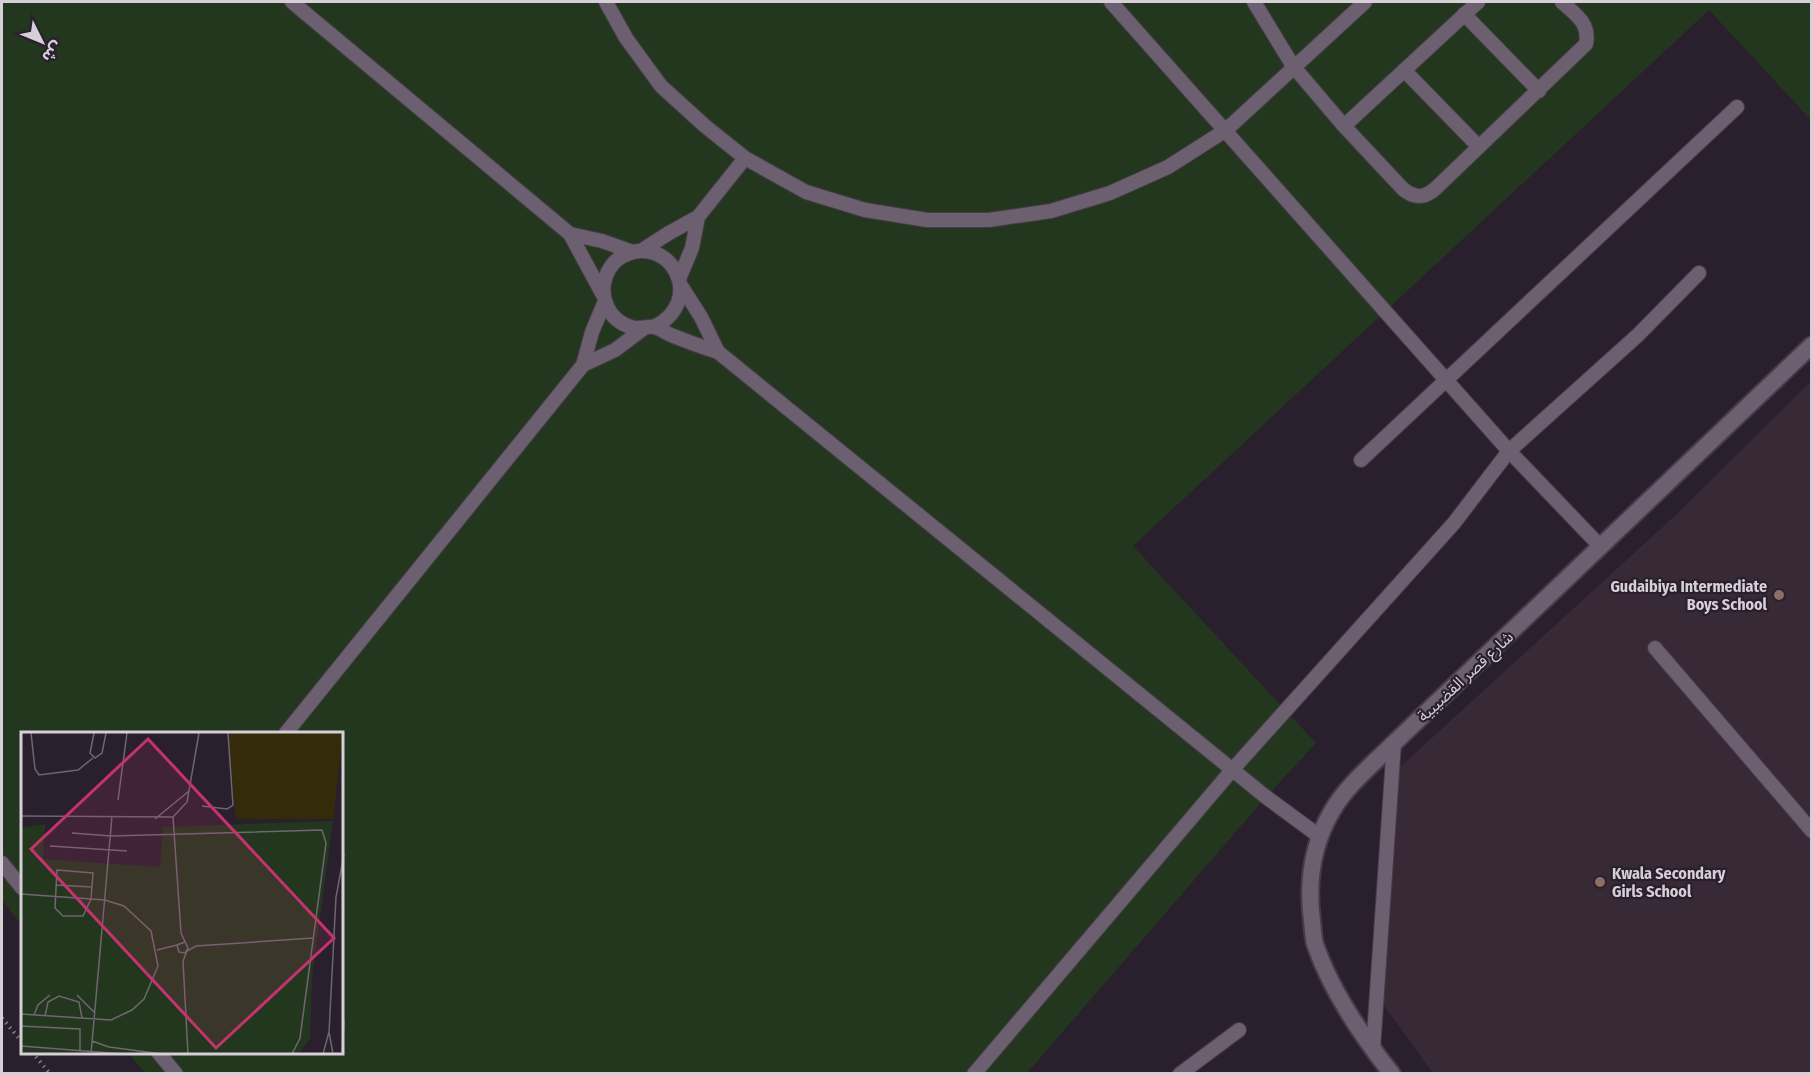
<svg xmlns="http://www.w3.org/2000/svg" width="1813" height="1075" font-family="'Fira Sans Condensed','Noto Sans Arabic',sans-serif">
  <style>
    .education { fill: #372935 }
    .green { fill: #23371e }
    .lines { fill: none; stroke-linecap: round; stroke-linejoin: round }
    .service-casing { stroke: #463c48; stroke-width: 16 }
    .tertiary-casing { stroke: #463c48; stroke-width: 20 }
    .path { stroke: #847c86; stroke-width: 4; stroke-dasharray: 1.5 4.5; stroke-linecap: butt }
    .service { stroke: #6c5f6f; stroke-width: 14 }
    .tertiary { stroke: #6c5f6f; stroke-width: 16 }
    .education-dot { fill: #8d6e63; stroke: #2a202d; stroke-width: 2 }
    .labels { text-anchor: middle; stroke-width: 4.5; stroke-linejoin: round; paint-order: stroke }
    .poi-label { font-size: 16px; font-weight: bold; fill: #d6cfd8; stroke: #2a202d; text-anchor: end }
    .street-label { font-size: 16px; fill: #d6cfd8; stroke: #2a202d }
    .inset-road { fill: none; stroke: #6f6671; stroke-width: 1.5 }
    .view { fill: #c5336e; fill-opacity: 0.15; stroke: #c5336e; stroke-width: 3 }
    .inset-edge { fill: none; stroke: #d6cfd8; stroke-width: 3 }
  </style>
  <rect width="100%" height="100%" fill="#2a202d"/>
  <path class="education" d="M1811,381V1073H1433L1377,996L1399,768L1680,511Z"/>
  <path class="green" d="M2,2H1811V120L1709,10L1133,546L1316,743L1266,797L1027,1073H145L128,1053L342,1052V733H22V925L2,900Z"/>
  <g class="lines">
    <defs>
      <path id="service" d="M292,2L570,234L603,295
        M606,2L626,38L661,86L705,126L745,158L806,192L865,210L927,220H989L1051,211L1110,193L1168,167L1226,130L1365,2
        M1111,2L1509,451L1601,547
        M1254,2L1293,66L1344,126L1403,189C1415,199 1425,198 1436,188L1586,44C1590,23 1576,15 1562,2
        M1464,14L1539,91
        M1404,70L1479,147
        M1344,126L1478,2
        M570,234L602,241L633,252
        M641,251L669,233L698,217L745,158
        M679,279L692,248L698,217
        M680,284L701,317L718,352
        M654,327C708,300 669,232 623,256C615,260 609,268 606,276C598,298 610,321 631,327C639,330 646,326 654,327C659,328 666,333 671,335C686,341 702,347 718,352L1266,797L1319,836
        M583,365L615,350L643,329
        M1361,460L1737,107
        M1655,648L1812,831
        M286,733L583,365L592,332L605,301
        M2,863L22,888
        M1373,1050L1394,743
        M158,1052L176,1074
        M974,1074L1233,769L1454,523L1509,451L1638,335L1699,273
        M1180,1074L1239,1030"/>
      <path id="tertiary" d="M1392,1074C1361,1035 1331,991 1315,944C1313,937 1313,929 1312,921C1307,882 1312,845 1332,811C1347,785 1373,764 1394,743L1812,345"/>
    </defs>
    <use href="#service" class="service-casing"/>
    <use href="#tertiary" class="tertiary-casing"/>
    <path class="path" d="M2,1018L22,1042
      M32,1052L50,1074"/>
    <use href="#service" class="service"/>
    <use href="#tertiary" class="tertiary"/>
  </g>
  <g class="education-dot">
    <circle cx="1779" cy="595" r="6"/>
    <circle cx="1600" cy="882" r="6"/>
  </g>
  <g class="labels">
    <g class="poi-label">
      <text x="1767" y="592">Gudaibiya Intermediate<tspan x="1767" dy="18">Boys School</tspan></text>
      <text x="1612" y="879" text-anchor="start">Kwala Secondary<tspan x="1612" dy="18">Girls School</tspan></text>
    </g>
    <g class="street-label">
      <text transform="translate(1465 676) rotate(-43)" y="6">شارع قصر القضيبية</text>
    </g>
  </g>
  <g transform="translate(21 732)">
    <rect width="322" height="322" fill="#2a202d"/>
    <path d="M312,89L291,245L289,307L277,322H0V96L24,92L22,127L139,135L142,95Z" fill="#23371e"/>
    <path d="M207,1H322L312,87H215Z" fill="#332b0a"/>
    <path class="inset-road" d="M10,1L14,37L18,43L57,38L72,26M73,1L69,21L74,26L81,21L85,1M97,68L106,1M181,74L206,77L212,73L207,1M0,84L152,85L166,70L178,1M152,85L160,201L167,216L164,221L158,220L156,213L164,210M134,87L168,59M51,101L90,104L301,98L305,111L279,306L271,322M29,114L106,119M36,138L72,141L70,167L62,184H42L34,176ZM35,153L71,155M0,162L84,168L103,174L130,199L137,234L123,267L111,278L90,288L0,282M136,218L156,213M166,219L175,214L292,206M166,219L162,229L167,322M56,263L73,280M13,283L17,273L29,263M24,284L27,270L38,264L58,270L61,286M0,294L59,297V318M308,300L312,322M71,309L88,315L141,322M0,314L102,322M70,322L91,84M302,322L308,300L315,165L323,122M321,322L323,289"/>
    <path class="view" d="M127,7L313,206L195,316L10,117Z"/>
    <rect width="322" height="322" class="inset-edge"/>
  </g>
  <rect width="1813" height="1075" fill="none" stroke="#d6cfd8" stroke-width="6"/>
  <g transform="translate(42 42) rotate(133)" stroke="#2a202d" stroke-width="4.5" paint-order="stroke">
  <path d="M0-4.5L10 22L0 15L-10 22Z" fill="#d6cfd8"/>
  <text y="-9" font-size="16" font-weight="bold" text-anchor="middle" fill="#d6cfd8">ش</text>
  </g>
</svg>
